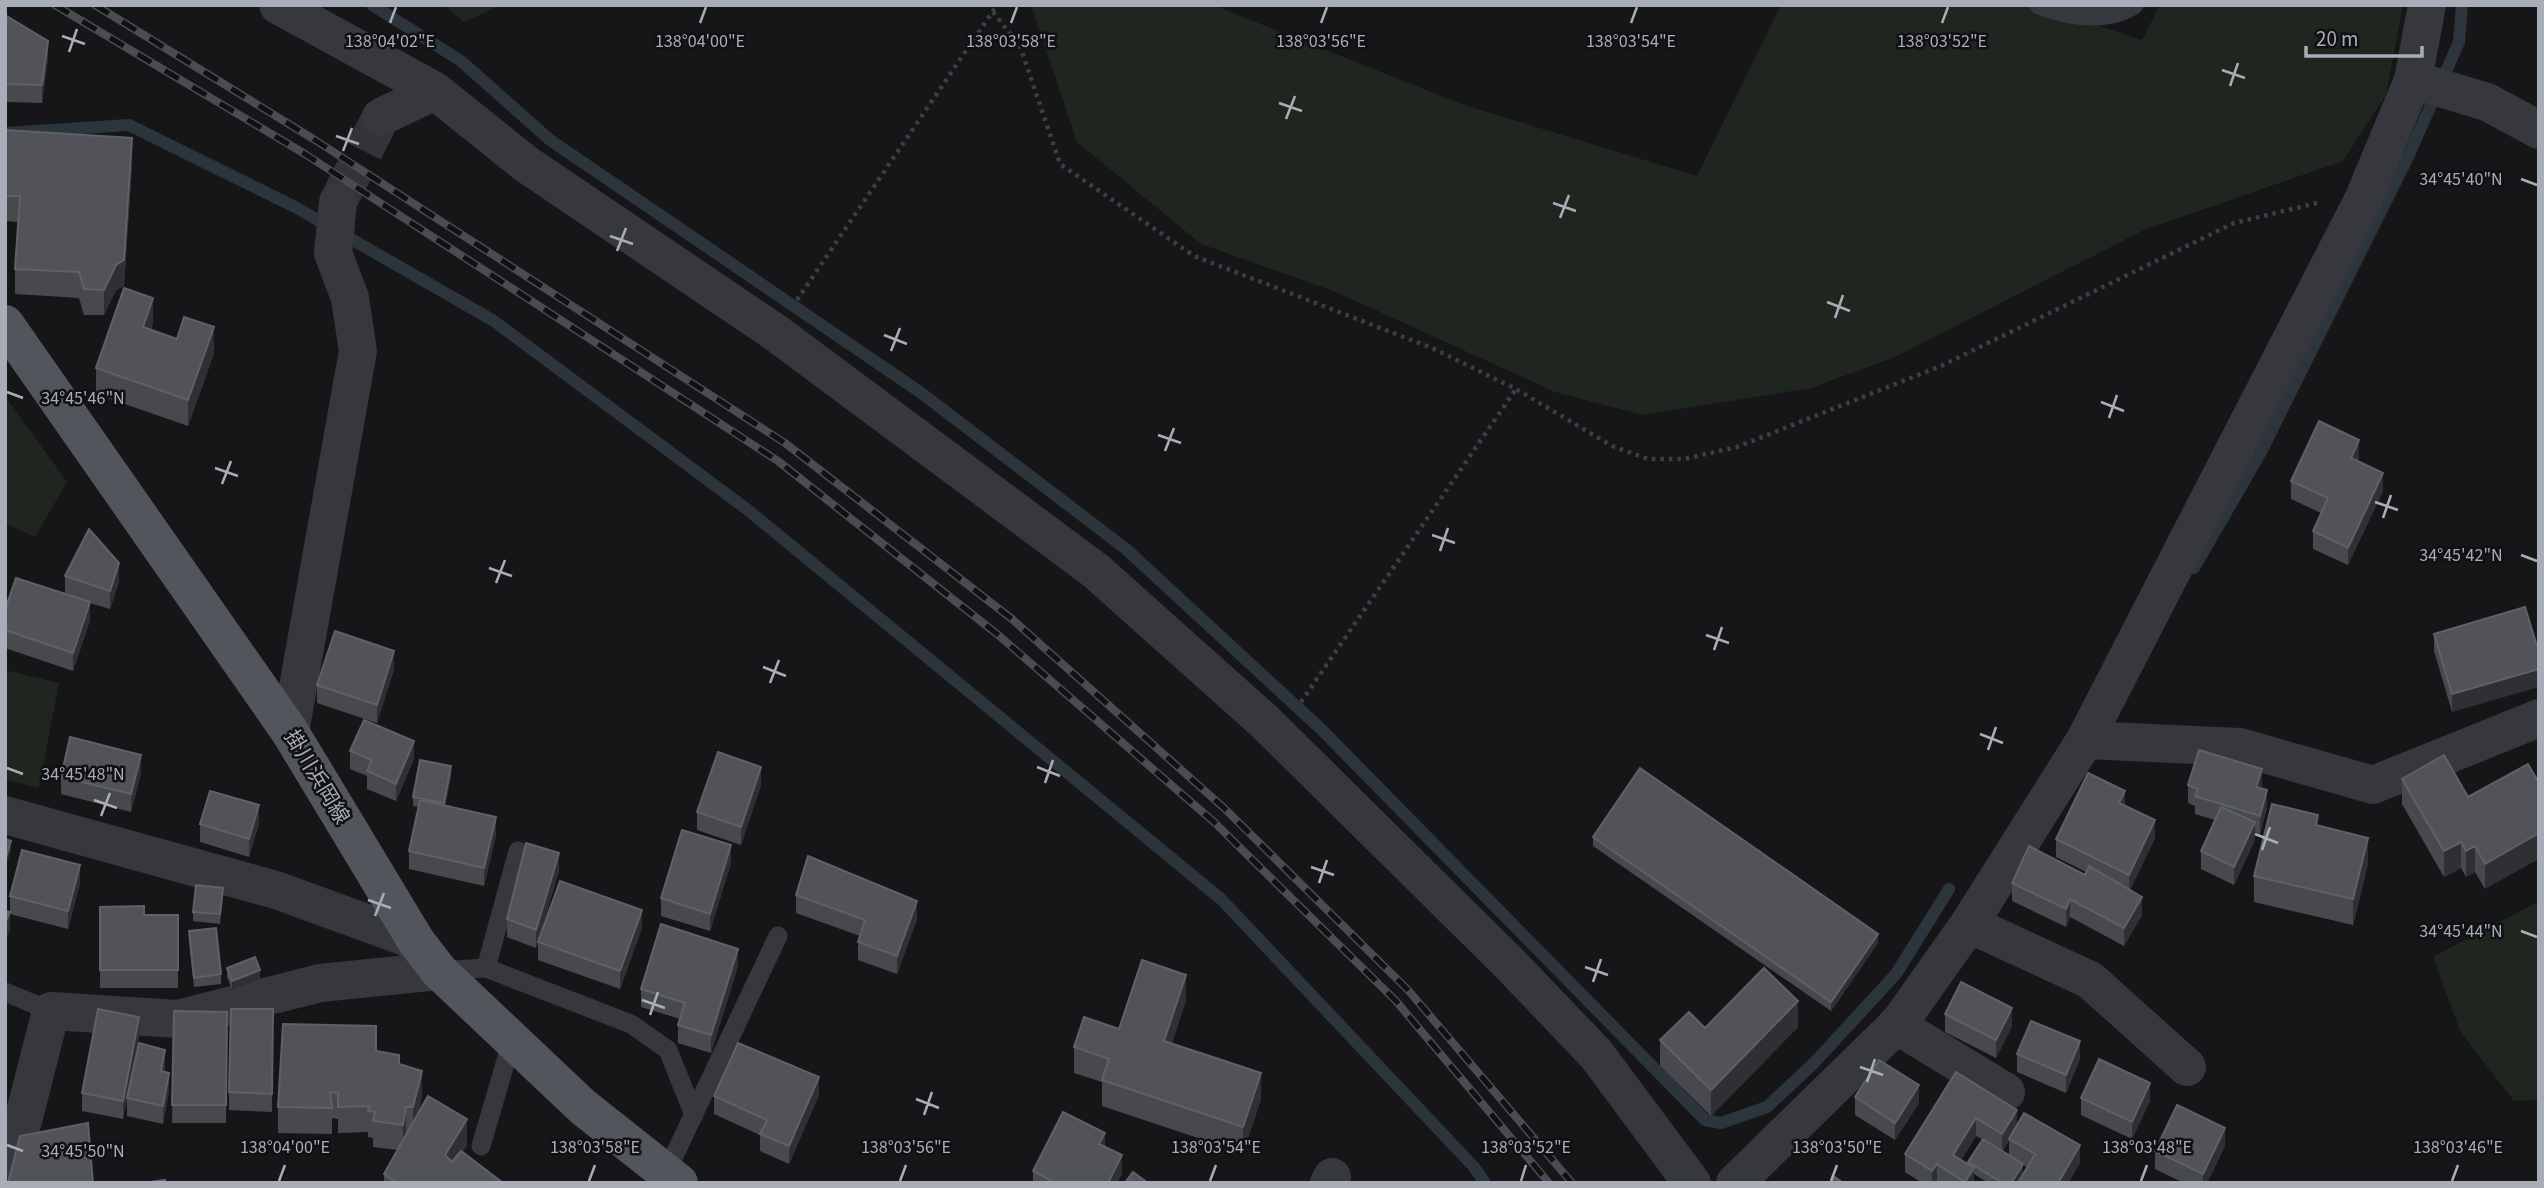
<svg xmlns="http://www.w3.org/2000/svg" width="2544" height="1188" font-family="'Source Sans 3','Noto Sans JP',sans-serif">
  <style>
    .green { fill: #1e261f }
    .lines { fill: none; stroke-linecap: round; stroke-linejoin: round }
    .stream { stroke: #2c353c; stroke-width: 12 }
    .minor-tunnel { stroke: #333438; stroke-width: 38; stroke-dasharray: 38 19; stroke-linecap: butt }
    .path { stroke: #3d3f44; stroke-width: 4.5; stroke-dasharray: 3.5 5; stroke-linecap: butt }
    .service { stroke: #37383d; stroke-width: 19 }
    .minor { stroke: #37383d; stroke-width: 38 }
    .primary { stroke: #53555c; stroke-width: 38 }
    .rail-casing { stroke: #4a4c52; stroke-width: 8 }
    .rail { stroke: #111113; stroke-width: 5; stroke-dasharray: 16; stroke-linecap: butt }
    .wall { fill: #47494d; fill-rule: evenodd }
    .shaded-wall { fill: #2f3033 }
    .building { fill: #525359; stroke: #5f6168; stroke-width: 2 }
    .ticks { fill: none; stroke: #a8adb8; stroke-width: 2.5 }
    .labels { text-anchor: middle; stroke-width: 5; stroke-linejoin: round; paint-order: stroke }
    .street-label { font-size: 21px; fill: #a8adb8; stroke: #111113 }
    .ticks-label { font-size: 18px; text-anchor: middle; fill: #a8adb8; stroke: #111113; stroke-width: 5; stroke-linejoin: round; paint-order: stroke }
  </style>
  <rect width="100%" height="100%" fill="#161618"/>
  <path class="green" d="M444,5H501L464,22Z
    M1031,5H1213L1461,104L1697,176L1781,5H2035L2142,40L2160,5H2403L2386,95L2343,161L2144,230L1895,357L1811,388L1643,415L1555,392L1336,292L1201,244L1077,142Z
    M5,396L67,482L35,537L5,523Z
    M5,670L59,683L39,788L5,780Z
    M2539,901V1100L2514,1101L2460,1031L2433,957Z"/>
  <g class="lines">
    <path class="stream" d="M372,5L461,61L550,140L920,392L1126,549L1322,730L1705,1120L1721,1123L1767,1107L1814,1063L1896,974L1949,889
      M5,133L129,125L297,208L494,321L748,510L1221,899L1474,1167L1485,1183
      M2194,568L2261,452L2407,159L2459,42L2462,5"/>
    <path class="minor-tunnel" d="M338,202L381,117"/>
    <path class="path" d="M993,12L1020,46L1060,164L1194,256L1432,348L1516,389L1612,446L1648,459H1684L1737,447L1941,366L2234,223L2321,202
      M797,300L997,5
      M1301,702L1516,389"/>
    <path class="service" d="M2039,5C2069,16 2106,23 2134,5
      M486,968L518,851
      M439,971L486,968L631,1024L668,1050L694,1115
      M5,992L51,1011
      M481,1146L512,1040
      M666,1173L778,936"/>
    <path class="minor" d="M278,5L435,91L526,164L776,333L1096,571L1265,722L1510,964L1596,1054L1692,1183
      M2413,80L2487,102L2539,130
      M381,117L435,91
      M290,732L358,351L350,298L333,253L338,202
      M2085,740L2240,747L2373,785L2539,718
      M5,815L276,890L416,941
      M1969,924L2090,980L2187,1067
      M1896,1025L2006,1092
      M7,1183L51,1011L178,1019L320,983L439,971
      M1329,1183L1332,1177
      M1735,1183L1899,1023L1969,924L2085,740L2363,200L2413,80L2427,5"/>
    <path class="primary" d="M5,324L290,732L416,941L439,971L583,1107L679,1183"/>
    <defs>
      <path id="rail" d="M55,5L305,154L778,461L997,634L1214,822L1396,1001L1549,1183
        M95,5L315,140L785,443L1012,619L1224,808L1408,990L1572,1183"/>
    </defs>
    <use href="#rail" class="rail-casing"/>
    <use href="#rail" class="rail"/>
  </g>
  <path class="wall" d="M5,15L48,59L42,103L5,102Z
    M5,130L132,164L124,286L116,290L104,315H84L79,298L15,294V269L18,222L5,221Z
    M153,324L151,330L214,353L188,426L96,394V368Z
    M2359,458L2358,461L2383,491L2348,565L2313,549V531L2321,513L2291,499V481Z
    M65,576L119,581L110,609L90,603V620L73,671L5,648V610L65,594Z
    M2525,607L2452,712L2434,651V634Z
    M394,669L377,723L317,703V685Z
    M350,751L414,759L396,801L367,789V776L350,769Z
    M141,773L131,812L61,794V777Z
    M451,776L445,806L496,835L484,886L409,869V851L419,807L413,806V797Z
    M2402,779L2468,797L2539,783L2485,889L2475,872L2466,877L2461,868L2444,877L2402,804Z
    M761,785L741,845L697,830V812Z
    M2188,785L2262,786L2261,788L2267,808L2260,834L2255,832V840L2234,885L2201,869V851L2215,820L2195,814V806L2188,803Z
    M2125,806L2155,838L2130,890L2142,915L2124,946L2070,917L2066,927L2012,901V883L2085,875L2086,872L2056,857V839Z
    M259,823L249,857L200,842V824Z
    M2318,825L2368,864L2353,925L2254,902V876Z
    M1593,837L1878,943L1831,1011L1593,846Z
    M731,863L710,931L661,916V898Z
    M559,871L536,948L507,937V919Z
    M80,883L68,929L10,914V896Z
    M796,895L917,919L897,974L858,960V942L860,936L796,913Z
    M223,897L220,924L193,921V912Z
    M100,907L144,915H178V988H100Z
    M642,928L620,989L538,960V942Z
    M189,931L221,974V984L194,987L189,941Z
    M738,966L711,1053L678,1043V1025L680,1019L641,1007V989Z
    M227,968L260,980L232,990L227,977Z
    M1186,1000L1172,1043L1261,1099L1243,1153L1102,1106V1082L1074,1073V1047Z
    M273,1009L272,1112L229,1110V1092Z
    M174,1011L227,1012L226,1123H172Z
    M1945,1014L2012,1026L1996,1058L1945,1032Z
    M1798,1027L1711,1116L1660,1066V1040L1705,1028Z
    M139,1035L123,1119L82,1111V1093Z
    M376,1051L399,1064L422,1096L418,1115L467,1145L462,1152L503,1183H384V1174L398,1150L373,1147V1138L368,1137V1132L338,1133V1119L332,1118V1134L278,1133V1107Z
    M2017,1054L2080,1059L2066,1093L2017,1072Z
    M165,1067L164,1072L169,1091L163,1124L127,1116V1098Z
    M1956,1072L2017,1126L2080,1163L2068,1183H2018L2027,1167L2023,1165V1173L2017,1183H1988L1974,1174V1183H1922L1905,1172V1154ZM1976,1136L1982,1139L1968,1162V1165L1961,1160ZM2009,1140V1155L2003,1151Z
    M819,1095L789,1164L760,1151V1135L714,1114V1096Z
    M1855,1097L1919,1103L1895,1140L1855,1115Z
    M2081,1098L2150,1101L2132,1139L2081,1115Z
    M2225,1146L2207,1183H2184L2155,1169V1151Z
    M1105,1147L1122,1173L1117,1183H1033V1171Z"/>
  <path class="shaded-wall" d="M48,41V59L42,103V85Z
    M132,138V164L124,286L116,290L104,315V290Z
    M153,298V324L143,353V327Z
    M214,327V353L188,426V400Z
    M2359,440V458L2351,476V458Z
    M2383,473V491L2348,565V548Z
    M119,563V581L110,609V591Z
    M90,602V620L73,671V653Z
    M394,651V669L377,723V705Z
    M2539,669V687L2452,712V694Z
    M414,741V759L396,801V784Z
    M141,755V773L131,812V794Z
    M451,766V776L444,812V803Z
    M761,767V785L741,845V827Z
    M2262,769V786L2256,805V787Z
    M2267,790V808L2260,834V816Z
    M2125,791V809L2119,803Z
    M259,805V823L249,857V839Z
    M496,817V835L484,886V868Z
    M2155,820V838L2129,892V875Z
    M2255,822V840L2234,885V867Z
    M2539,833V859L2485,889V864Z
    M2368,838V864L2353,925V899Z
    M11,841V850L5,869V860Z
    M2461,842V868L2444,877V851Z
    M731,845V863L710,931V914Z
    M2475,846V872L2466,877V851Z
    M559,853V871L536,948V930Z
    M80,865V883L68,929V911Z
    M2142,897V915L2124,946V928Z
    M2070,899V917L2066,927V909Z
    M917,901V919L897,974V956Z
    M642,910V928L620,989V971Z
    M10,912V930L5,941V923Z
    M1878,934V943L1831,1011V1002Z
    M738,949V966L711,1053V1035Z
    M260,970V980L232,990V981Z
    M1186,975V1000L1164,1067V1041Z
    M1798,1001V1027L1711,1116V1090Z
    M2012,1008V1026L1996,1058V1040Z
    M139,1017V1035L123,1119V1101Z
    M2080,1041V1059L2066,1093V1075Z
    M165,1050V1067L161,1089V1071Z
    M422,1071V1096L413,1133V1107Z
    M169,1073V1091L163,1124V1106Z
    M1261,1073V1099L1243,1153V1127Z
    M819,1077V1095L789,1164V1146Z
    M2150,1083V1101L2132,1139V1122Z
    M1919,1085V1103L1895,1140V1123Z
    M406,1107V1133L403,1150V1125Z
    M2017,1110V1127L2002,1152V1134Z
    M1976,1118V1136L1953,1173V1155Z
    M467,1119V1145L445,1181V1155Z
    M2225,1128V1146L2207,1183H2203V1174Z
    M1105,1133V1151L1099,1144Z
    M2080,1145V1163L2068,1183H2058Z
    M1122,1155V1173L1117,1183H1108Z
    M1937,1164V1182L1932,1183V1171Z
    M2023,1164V1173L2017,1183H2011Z
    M1974,1168V1183H1965V1182Z"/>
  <path class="building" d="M5,15L48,41L42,85L5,84Z
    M5,130L132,138L124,260L116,265L104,290L84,289L79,272L15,269L20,196H5Z
    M124,288L153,298L143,327L177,339L184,317L214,327L188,400L96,368Z
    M2319,421L2359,440L2351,458L2383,473L2348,548L2313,531L2328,498L2291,481Z
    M89,529L119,563L110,591L65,576Z
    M16,578L90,602L73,653L5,630V610Z
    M2525,607L2539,653V669L2452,694L2434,634Z
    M335,631L394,651L377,705L317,685Z
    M364,720L414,741L396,784L367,771L372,760L350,751Z
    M70,737L141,755L131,794L61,777Z
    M2199,750L2262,769L2256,787L2267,790L2260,816L2195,796L2198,789L2188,785Z
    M718,752L761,767L741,827L697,812Z
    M2444,755L2468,797L2528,764L2539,783V833L2485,864L2475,846L2466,851L2461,842L2444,851L2402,779Z
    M420,760L451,766L444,803L413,797Z
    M1640,768L1878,934L1831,1002L1593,837Z
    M2088,773L2125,791L2119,803L2155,820L2129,875L2056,839Z
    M210,791L259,805L249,839L200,824Z
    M420,800L496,817L484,868L409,851Z
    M2272,804L2318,815L2316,825L2368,838L2353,899L2254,876Z
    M2221,807L2255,822L2234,867L2201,851Z
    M682,830L731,845L710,914L661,898Z
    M5,839L11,841L5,860Z
    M526,843L559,853L536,930L507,919Z
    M2029,846L2085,875L2089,866L2142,897L2124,928L2070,899L2066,909L2012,883Z
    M22,850L80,865L68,911L10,896Z
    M808,856L917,901L897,956L858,942L865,920L796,895Z
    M560,881L642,910L620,971L538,942Z
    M196,885L223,888L220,914L193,912Z
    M144,906V915H178V970H100V907Z
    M5,911L10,912L5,923Z
    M661,924L738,949L711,1035L678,1025L685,1003L641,989Z
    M216,928L221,974L194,978L189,931Z
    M255,957L260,970L232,981L227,968Z
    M1142,960L1186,975L1164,1041L1261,1073L1243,1127L1102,1080L1109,1059L1074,1047L1084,1017L1119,1029Z
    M1764,968L1798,1001L1711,1090L1660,1040L1689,1012L1705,1028Z
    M1961,982L2012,1008L1996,1040L1945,1014Z
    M98,1009L139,1017L123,1101L82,1093Z
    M231,1009H273L272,1094L229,1092Z
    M174,1011L227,1012L226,1105H172Z
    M2031,1021L2080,1041L2066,1075L2017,1054Z
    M283,1024L376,1026V1051L399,1055V1064L422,1071L413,1107H406L403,1125L373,1121L375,1112L368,1111L369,1106L338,1107V1093L330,1092L332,1108L278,1107Z
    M139,1043L165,1050L161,1071L169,1073L163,1106L127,1098Z
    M738,1043L819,1077L789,1146L760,1134L767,1120L714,1096Z
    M2099,1059L2150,1083L2132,1122L2081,1098Z
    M1879,1060L1919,1085L1895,1123L1855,1097Z
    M1956,1072L2017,1110L2002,1134L1976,1118L1953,1155L1974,1168L1965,1182L1937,1164L1932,1171L1905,1154Z
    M428,1096L467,1119L445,1155L452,1162L461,1151L503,1183H396L384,1174Z
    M2177,1105L2225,1128L2203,1174L2155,1151Z
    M1063,1112L1105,1133L1099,1144L1122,1155L1108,1183H1056L1033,1171Z
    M2024,1113L2080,1145L2058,1183H2018L2035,1154L2009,1139Z
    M88,1123L93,1183H8L20,1136Z
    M1983,1139L2023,1164L2011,1183H2003L1968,1162Z
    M1133,1172L1148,1183H1125Z
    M1835,1177L1843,1183H1831Z
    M165,1180V1183H142Z"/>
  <path class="ticks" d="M390,23L396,7M700,23L706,7M1011,23L1017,7M1321,23L1327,7M1631,23L1637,7M1942,23L1948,7M62,36L85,44M69,52L77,29M2222,70L2245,78M2230,86L2238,63M1279,103L1302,111M1286,119L1295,96M336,136L359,144M343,151L352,128M2521,179L2537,185M1553,203L1576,211M1560,218L1569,195M610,236L633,244M617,251L626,228M1827,302L1850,311M1835,318L1843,295M884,335L907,344M891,351L900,328M7,392L23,398M2101,402L2124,411M2109,418L2117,395M1158,435L1181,443M1165,451L1174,428M215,468L238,476M222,484L231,461M2375,502L2398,510M2383,518L2391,495M1432,535L1455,543M1440,551L1448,528M2521,555L2537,561M489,568L512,576M496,583L505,560M1706,635L1729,643M1714,650L1722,627M763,667L786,676M770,683L779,660M1980,734L2003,743M1988,750L1996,727M1037,767L1060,776M7,768L23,774M1045,783L1053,760M94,800L117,808M101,816L110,793M2255,834L2278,843M2262,850L2270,827M1311,867L1334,875M1319,883L1327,860M368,900L391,908M375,916L384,893M2521,931L2537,937M1585,967L1608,975M1593,982L1601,959M642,1000L665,1008M650,1015L658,992M1860,1067L1883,1075M1867,1082L1875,1059M916,1099L939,1108M924,1115L932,1092M7,1145L23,1151M279,1181L285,1165M589,1181L595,1165M900,1181L906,1165M1210,1181L1216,1165M1521,1181L1526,1165M1831,1181L1837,1165M2141,1181L2147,1165M2452,1181L2458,1165"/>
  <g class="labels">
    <g class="street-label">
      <text transform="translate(317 777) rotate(59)" y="7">掛川浜岡線</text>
    </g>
  </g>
  <g class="ticks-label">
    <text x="1321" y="47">138°03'56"E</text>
    <text x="390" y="47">138°04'02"E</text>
    <text x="700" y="47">138°04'00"E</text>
    <text x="1011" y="47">138°03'58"E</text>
    <text x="1631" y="47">138°03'54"E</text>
    <text x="1942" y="47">138°03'52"E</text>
    <text x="2461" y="185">34°45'40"N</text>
    <text x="83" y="404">34°45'46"N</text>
    <text x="2461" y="561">34°45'42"N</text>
    <text x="83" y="780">34°45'48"N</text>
    <text x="2461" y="937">34°45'44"N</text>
    <text x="285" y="1153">138°04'00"E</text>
    <text x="595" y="1153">138°03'58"E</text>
    <text x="906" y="1153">138°03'56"E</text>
    <text x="1216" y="1153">138°03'54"E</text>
    <text x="1526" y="1153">138°03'52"E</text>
    <text x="1837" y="1153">138°03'50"E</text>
    <text x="2147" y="1153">138°03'48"E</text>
    <text x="2458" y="1153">138°03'46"E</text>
    <text x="83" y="1157">34°45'50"N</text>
  </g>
  <rect width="2544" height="1188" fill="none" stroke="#a8adb8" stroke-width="14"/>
  <path d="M2306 46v10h116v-10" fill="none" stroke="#a8adb8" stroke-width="3.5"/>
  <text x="2316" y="46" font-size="21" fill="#a8adb8" stroke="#111113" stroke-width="5" paint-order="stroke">20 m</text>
</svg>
